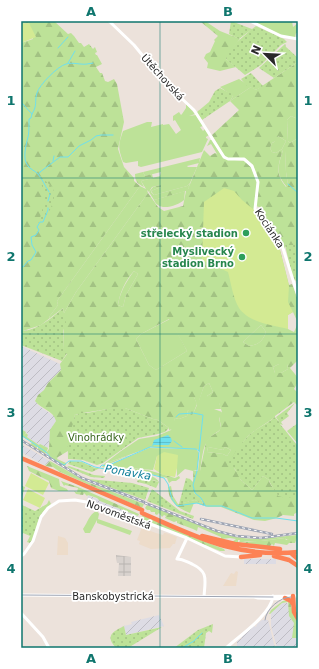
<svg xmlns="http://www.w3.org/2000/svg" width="319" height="669" font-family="'DejaVu Sans',sans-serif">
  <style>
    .industrial { fill: url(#industrial-furrows) }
    .education { fill: #eddcca }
    .grass { fill: #bde298 }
    .forest { fill: url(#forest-firs); fill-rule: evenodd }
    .park { fill: url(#park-dots) }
    .pitch { fill: #d3ea93 }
    .plaza { fill: url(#plaza-grid) }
    .water { fill: url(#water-rules) }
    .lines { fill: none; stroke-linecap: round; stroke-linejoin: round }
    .stream { stroke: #6ee0ee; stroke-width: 1 }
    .secondary { stroke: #fff; stroke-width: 3 }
    .highway { stroke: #fd8255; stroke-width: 4.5 }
    .tram { stroke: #9ea5b4; stroke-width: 1 }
    .rail-casing { stroke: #9ea5b4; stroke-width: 2.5 }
    .rail { stroke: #fff; stroke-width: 1; stroke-dasharray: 3; stroke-linecap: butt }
    .grid { fill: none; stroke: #0f766e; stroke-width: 1; stroke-opacity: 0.55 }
    .leisure-dot { fill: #2e9e5b; stroke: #fff; stroke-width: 1.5 }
    .labels { text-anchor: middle; stroke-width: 3.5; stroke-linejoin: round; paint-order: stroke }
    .street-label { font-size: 10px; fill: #292929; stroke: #fff }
    .leisure-label { font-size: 10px; font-weight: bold; fill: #27864d; stroke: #fff; text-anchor: end }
    .park-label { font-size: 10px; fill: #36661a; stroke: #fff }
    .water-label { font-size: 11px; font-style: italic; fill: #0e7f99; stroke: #fff }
    .neatline { fill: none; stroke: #0f766e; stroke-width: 1.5 }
    .grid-label { font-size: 13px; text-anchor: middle; font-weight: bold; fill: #0f766e }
  </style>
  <defs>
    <pattern id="industrial-furrows" width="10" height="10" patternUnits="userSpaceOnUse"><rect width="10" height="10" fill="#dddce4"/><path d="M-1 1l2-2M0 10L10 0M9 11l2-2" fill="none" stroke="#bebdc4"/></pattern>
    <pattern id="forest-firs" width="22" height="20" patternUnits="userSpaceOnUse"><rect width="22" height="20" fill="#bde298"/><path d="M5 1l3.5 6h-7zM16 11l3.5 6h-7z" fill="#a2c283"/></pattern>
    <pattern id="park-dots" width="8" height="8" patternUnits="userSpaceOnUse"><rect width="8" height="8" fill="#bde298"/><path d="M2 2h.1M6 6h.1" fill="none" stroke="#a2c283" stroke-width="1.8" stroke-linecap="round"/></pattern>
    <pattern id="plaza-grid" width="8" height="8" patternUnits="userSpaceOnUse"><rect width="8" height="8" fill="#d8d2ce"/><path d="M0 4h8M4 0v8" fill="none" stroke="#b9b4b1"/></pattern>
    <pattern id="water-rules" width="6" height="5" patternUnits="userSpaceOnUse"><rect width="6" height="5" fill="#6ee0ee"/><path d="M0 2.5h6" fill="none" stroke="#5fc0cc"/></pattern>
  </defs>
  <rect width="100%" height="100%" fill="#ece2db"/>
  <path class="industrial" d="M21,346L60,364L61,370L48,383L44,390L38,395L35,400L38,405L55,417L56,421L51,430L48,448L40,444L39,445L27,437L28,434L21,429Z
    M21,444L50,461L45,465L42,464L21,452Z
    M88,495L138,516L136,519L87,500Z
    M244,559H276V564H244Z
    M282,603H289V616L298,624V648H277L271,626V613Z
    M159,615L164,626L126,635L124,626L132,624L131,622Z
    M262,620H268L275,648H237V641L239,640L242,638L241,637L254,626L256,627L257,624Z"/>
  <path class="education" d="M142,527L143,528L144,527H145V529L156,533L163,535L164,533H166L177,537L175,544H173L170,548L151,549L141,545L139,544L140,541L137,540Z
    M58,536L65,538L68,543V555H57Z
    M236,571L238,572L236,586H223L231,573L234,574Z"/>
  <path class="grass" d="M252,21H292L293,27L298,23V33H296L295,37H285Z
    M239,79L251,87L230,101L233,96L220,87Z
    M186,104L195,114L189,116L196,115L203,126L200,127L203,131L205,129L209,135L206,137V138L208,139L202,152L141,167L138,166V161L126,163L123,162C118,147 118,146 123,131L147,122H152L151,127L163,124V125L169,124L176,134L181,130L175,120L173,121V116L179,112L181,115L182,114L186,108Z
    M291,116L298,119V138L290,143L288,141L287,120Z
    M278,136L286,141L282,149L276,153L272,152L270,148L272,143L274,142Z
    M283,150H285L286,172L288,185L287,187C275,174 278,166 283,150Z
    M200,158L199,163L187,166L188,167H197L190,183L187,186L154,195L151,191L161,187V185L152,187L149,192L147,190L148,193L76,292L64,313L63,308L50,318L49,317L58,305L57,301L140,186L146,189L141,181L160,176L161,172L145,176L143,172Z
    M185,191L184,200C179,205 164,210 158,205C156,204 154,201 154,200Z
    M134,271L138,274L126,295L123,307L118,305C120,292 126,282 134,271Z
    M170,319L187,351L156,370L149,365L136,339L141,334Z
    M261,325L266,332C263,341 258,345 249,346L243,342Z
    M279,364H287L288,369L281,373H275L273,367Z
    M209,383L213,392L207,396L219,402L221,409H214L222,412L219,418L221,428C218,433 212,434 209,439C202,446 202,461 200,471H198L200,452L197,449L151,447L104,464L121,451L139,439L157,436L171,430L175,418L179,419L187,416L188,410L193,414L197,405L194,397V396L199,400L204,386Z
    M21,429L26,432L24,436L26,433L28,435L27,437L26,434L27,437L39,445L40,444L48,448L46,453H45V454L38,450V446L36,449L28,443L31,444L32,442L21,436Z
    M208,447L223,450L225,447L231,450L227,456L223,454L207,452Z
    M149,448L196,449L199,453L197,470L193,471L185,469L177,476V468L157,456L153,470L103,466H107Z
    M97,511L99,514L98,519L132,531L130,535L97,523V520L90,533H85L83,529C88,522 89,514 97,511Z
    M192,522C213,530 233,539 255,539C269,539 283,536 298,535L295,543H293V538L288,540L284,538L261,541V542H257V541H247L239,543L240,540H238V543L232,542L236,539L230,538L221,539V537L198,527L197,531L193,529V527L196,528Z"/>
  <path class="forest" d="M21,21H47L49,22L50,21H54L68,34L71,33L74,36L79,43H81L84,47L89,44L93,49L95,47L97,52L95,53L96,55H97L102,64L96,67L100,73H102L105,81L108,82L114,79L117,84L124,122L118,149L124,167L134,178V181L140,186L57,301L58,305L49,317L50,318L41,325L23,331H21V43L33,39L29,23L21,24Z
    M201,21H205L220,31L240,39L232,49L226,59L236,67L220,71L207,68L208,63L204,58L206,54L210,52L215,41L214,40L218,36L201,22Z
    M298,62V119L291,116L287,120L288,141L290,143L298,138V245H285V250C283,244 280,238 275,232C270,225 258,218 262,208L256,206L259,182L253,165L244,158H227L224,155L212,135L239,110L230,101L251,87L256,90ZM278,136L286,141L282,149L276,153L272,152L270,148L272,143L277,140ZM283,150L285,151L286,172L288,185L286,187C275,174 278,165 283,150Z
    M210,140H212L224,159L245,161L251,167L257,182V189L254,207L256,213L274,233L281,245L279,246L289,285L292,284L298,299V323L293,312L288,315V329L294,332L298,323V360L290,368C297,377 301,378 294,389L298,393V413L297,414V405L294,402L275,416V417C264,426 247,432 241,446C237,452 235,460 233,467L239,475L240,479L252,490L263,476L269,480C271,492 288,495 298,496V512L294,514V516L283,515L277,518L265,521L254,520L221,507H208L196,503H194L190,513C178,508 168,502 168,487L171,486L173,496L178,504L195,500L203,504C202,498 198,498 195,494C191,488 194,478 193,471H200L206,442L210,437L219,431L221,427L219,416L222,412L219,403L209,400L207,396L213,392L209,383L204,386L199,401L194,397L197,404L193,414L191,415L188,410L187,416L179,419L175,418L173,429L169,430V428L158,420L153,419L125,408L108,409L83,413L79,415L75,414L74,423L70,433L68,451L58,457L57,459L66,463V465L64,466L48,456L49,455L47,453L45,454L49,449L50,430L56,421C53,410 41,409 35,401L38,395L44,390L48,383L61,370L60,364L67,354L63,350L64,313L76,292L148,193L158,207L164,211L183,206L186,191L154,200L149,192L153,187L161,185V187L151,191V192L154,195L187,186L190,183L188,189L204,150L210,156L215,153L217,154L211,144L207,146ZM134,271L138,274L126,295L123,307L118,305C120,292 125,281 134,271ZM169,319L187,351L156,370L149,365L136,339L141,334ZM261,325L266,332C263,341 258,345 249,346L243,342ZM279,364L282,366L287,364L288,369L281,373H275L273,367ZM208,447L223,450L225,447L231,450L227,456L223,454L207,452Z
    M143,172L145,176L152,174L153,178L141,181L144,187C138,184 135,182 135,174Z
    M298,423V444L287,431Z
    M130,455L104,466L148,470L175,478L179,476L180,478L176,481H172L169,483L167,478L146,473L113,470L102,467L104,464Z
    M50,461L87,482L144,504L142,508L60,472L53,467L45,466Z
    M27,466L59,479L60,486L67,489L68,491H59L51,488L49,481L29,471Z
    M116,472C126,472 154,472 159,482C148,477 139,481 130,477V475L120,473L117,474Z
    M61,481L78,487L139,514L138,516L100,501L97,498L88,495L87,496L84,493L83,495L76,494L74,491L77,492L78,488L65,485L64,486Z
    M147,505L192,522L197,527L196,529L193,528V529L177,523V521L174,522L165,518L166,516L164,515L162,517L159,513L157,515L155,514V512H151L150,510H147L145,508Z
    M142,515L188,535L224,549L225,551H220L141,519Z
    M291,537L293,538V543H289L287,545L275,543L274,546L272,544L269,547L241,542L257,541V542H261V541L285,538L286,540H288Z
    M284,600L291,603C291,615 303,623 297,638H292L294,623L289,616L288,602L282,603L270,614H269L271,610Z"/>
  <path class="park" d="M231,21L252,29L256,26L284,39L287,42L281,45L261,65L245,75L226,59C230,46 242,38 252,29L239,39L229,34Z
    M285,44L286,45L285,46L298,58V62L274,78L259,68Z
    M251,73L263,86L256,90L246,85L241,79Z
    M220,88L232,94L233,96L230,101L202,120L197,112L209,102L215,91Z
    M40,176C43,180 49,183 52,187C59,198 48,213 43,222H40L38,226C40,216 45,205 44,195C44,188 39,181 40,176Z
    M285,245H298V281L293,280Z
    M63,308L66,323L63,331V349L67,353L62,361L21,345V331C36,331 52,318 63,308Z
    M295,403L287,413L289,416L281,422L283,425L280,424L297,445L298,449V478L297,479L298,481V496L286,498L278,496C276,490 271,487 269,480L263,476L252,490L240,479L235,469L227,465C235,452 244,437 257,429C263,425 269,422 275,417L280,423L276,417Z
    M118,407L125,408L153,419L158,420L169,428L165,432L158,434L138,438L103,463L97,465L83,460L68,459C68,451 67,441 70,433C72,426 74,422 75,414L78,415L79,413H87Z
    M70,461L82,462L95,468H100L92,472L68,464Z
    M69,466L94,475L105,476L104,478L91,477L67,467Z
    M144,478L159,482L156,488L146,484L137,482L138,479Z
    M186,478L190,479L193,482L194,493L201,499L203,504L195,500L179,504Z
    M88,479L132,483L149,488L145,500Z
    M22,486L25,487L22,497V505L35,511L47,504L49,500L51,504C47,508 43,511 40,516C36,525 36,536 30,543L27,542L30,536L23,533L22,534L21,533V487Z
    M152,489L180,511L194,516L193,519L147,501Z
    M213,624L212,633L209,631L206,633L204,648L188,647L187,648H174L198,630Z
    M124,626L126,635L162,627L128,648H116C105,636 112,632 124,626Z"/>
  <path class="pitch" d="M29,23L36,37L21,43V24Z
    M224,188L234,191L242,200L253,209L279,246L289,286L288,302L293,312L288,315V329C273,325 249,323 239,308C233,298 231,283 228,272L202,260L204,202Z
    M164,452L178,455L177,468L175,477L163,475L154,469L157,456Z
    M31,473L49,483L43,495L25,486Z
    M28,489L45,498L40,508L23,500Z"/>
  <path class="plaza" d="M116,555L131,557V576H118L119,563H117Z"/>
  <path class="water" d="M168,435L171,438L172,441L169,445H154L152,446L154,440Z"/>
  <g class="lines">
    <path class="stream" d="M58,48L68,37
      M68,63L75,51
      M21,102L32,114L31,118L29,119C29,123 29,135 28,137C26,145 22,159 28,166C30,169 35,171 37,173C42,178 45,186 49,192
      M32,114C38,104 34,103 37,93C39,85 58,66 66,64C73,62 81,65 87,64C89,64 91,63 93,63
      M53,161L54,156
      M39,174L40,172L60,157H68L79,146L91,140L96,136L101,135H113
      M288,184L298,193
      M48,201L50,194
      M21,266L23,267L28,261L31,260L36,252L32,245L31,237L36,235L39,230L37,227L40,222H43L48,210V208
      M176,417L179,414L193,413L203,415L197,471L193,485L195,493L201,498L205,505
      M21,435L46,452L51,458L64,465L69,461H81L95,467L114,471L146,473L164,478L168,484L172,499L177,506L197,503L206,506H222L252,518H276L298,521
      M174,441L182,447
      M100,467L102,465L107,466L150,447L196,449L199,451
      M182,648L194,641L202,633"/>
    <path class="secondary" d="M109,21L134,45L166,84L194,110L224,157L228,159H244L252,166L258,182L255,209L259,216L274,233L282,245L298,296
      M250,21L281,36L298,39
      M187,538L177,559C183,559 187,562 192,564C209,572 205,580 204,597
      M21,556L24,554L33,541L41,517L48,508L59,501L75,500L92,503L140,520L187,538L225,556L241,557
      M21,595L246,597L298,596
      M254,597L258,598L286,599
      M21,613L43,637L49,648
      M226,648C239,636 271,615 273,596"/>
    <path class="highway" d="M21,458L142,510
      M142,513C197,537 235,558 298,552
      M202,536L235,544L280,549
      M292,554L298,559
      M274,556L289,560L298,566
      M241,557L260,555
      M293,596L294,612L298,619
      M285,598L291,601L293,604"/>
    <path class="tram" d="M21,595L273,597
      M265,620C266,609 280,597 291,597"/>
    <defs>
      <path id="rail" d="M21,440L82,478L144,502
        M145,503L217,531L236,536L261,538L298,533
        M201,519L272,534"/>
    </defs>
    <use href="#rail" class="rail-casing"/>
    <use href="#rail" class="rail"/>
  </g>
  <path class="grid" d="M160,21V648M21,178H298M21,334H298M21,491H298"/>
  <g class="leisure-dot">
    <circle cx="246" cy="233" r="4"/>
    <circle cx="242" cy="257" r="4"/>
  </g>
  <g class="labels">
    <g class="street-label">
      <text transform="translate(163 77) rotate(48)" y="4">Útěchovská</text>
      <text transform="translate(270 228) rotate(57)" y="4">Kociánka</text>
      <text transform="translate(119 514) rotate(20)" y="4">Novoměstská</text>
      <text x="113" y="600">Banskobystrická</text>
    </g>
    <g class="leisure-label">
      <text x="238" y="237">střelecký stadion</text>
      <text x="234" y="255">Myslivecký<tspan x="234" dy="12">stadion Brno</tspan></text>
    </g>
    <g class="park-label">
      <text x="96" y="441">Vinohrádky</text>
    </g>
    <g class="water-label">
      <text transform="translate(128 472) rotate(10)" y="4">Ponávka</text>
    </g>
  </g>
  <rect width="319" height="669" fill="none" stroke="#ffffff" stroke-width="44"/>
  <g transform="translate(265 54) rotate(294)" stroke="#ffffff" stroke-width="3" paint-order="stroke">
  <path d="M0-3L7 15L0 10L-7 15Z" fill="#292929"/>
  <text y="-6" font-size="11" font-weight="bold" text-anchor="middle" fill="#292929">N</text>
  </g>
  <rect x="22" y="22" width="275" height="625" class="neatline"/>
  <g class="grid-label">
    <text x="91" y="16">A</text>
    <text x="228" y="16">B</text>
    <text x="11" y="105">1</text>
    <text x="308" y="105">1</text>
    <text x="11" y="261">2</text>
    <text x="308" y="261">2</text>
    <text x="11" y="417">3</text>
    <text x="308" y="417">3</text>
    <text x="11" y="573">4</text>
    <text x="308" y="573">4</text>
    <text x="91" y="663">A</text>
    <text x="228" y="663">B</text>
  </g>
</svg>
